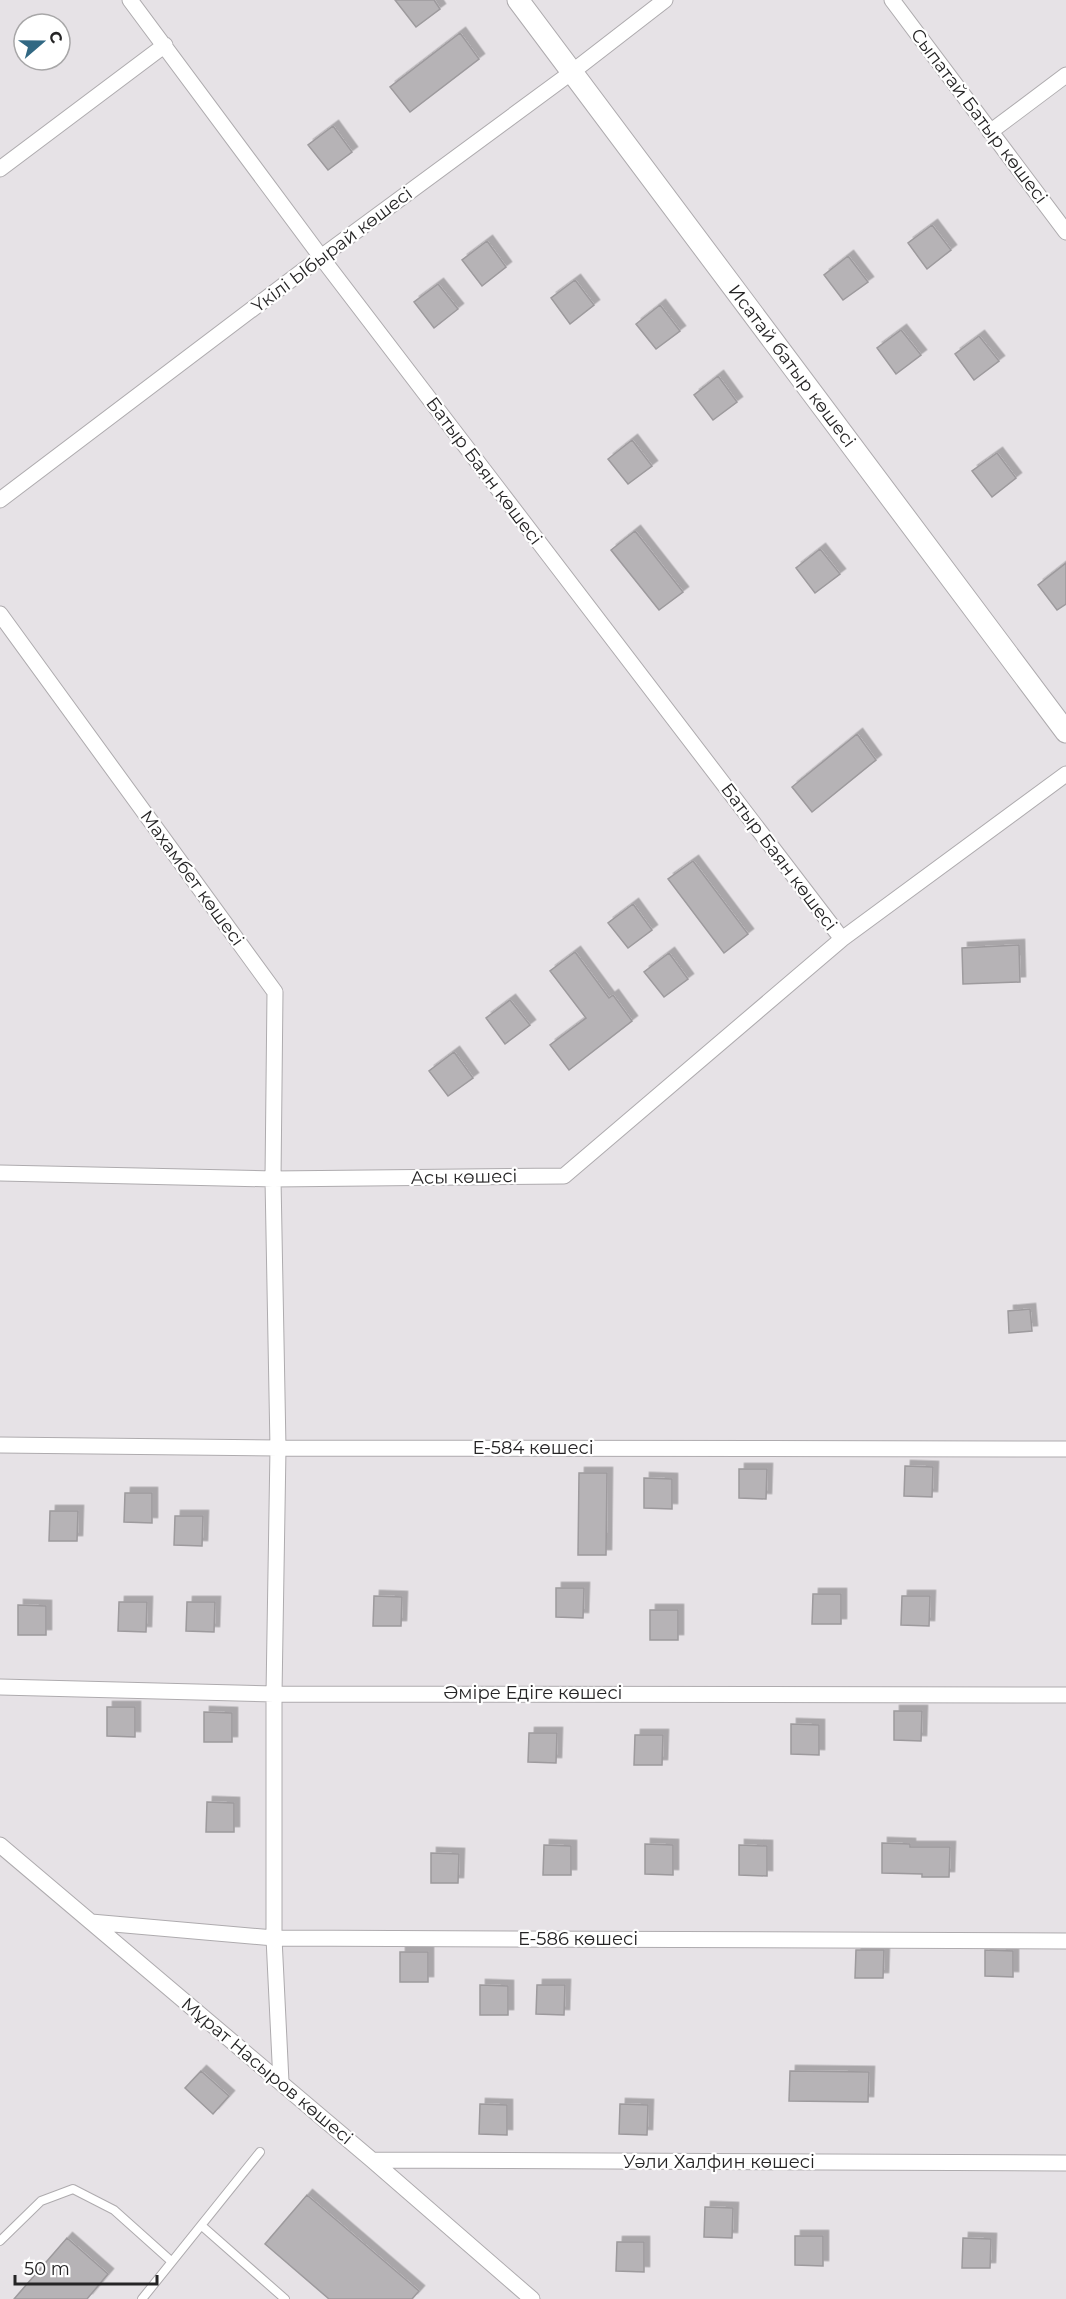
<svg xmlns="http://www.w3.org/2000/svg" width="1066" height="2299" font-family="Montserrat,sans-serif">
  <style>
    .building { fill: #b6b3b6; stroke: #9d9a9d; stroke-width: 1.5; filter: url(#shadow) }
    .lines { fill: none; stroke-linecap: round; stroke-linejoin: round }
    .lane-casing { stroke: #aeabae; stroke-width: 10 }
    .street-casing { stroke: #aeabae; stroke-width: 17 }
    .secondary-casing { stroke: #aeabae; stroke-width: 23 }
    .lane { stroke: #fff; stroke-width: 8 }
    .street { stroke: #fff; stroke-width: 15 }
    .secondary { stroke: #fff; stroke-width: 21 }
    .labels { text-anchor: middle; stroke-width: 4.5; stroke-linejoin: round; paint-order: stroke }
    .street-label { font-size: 18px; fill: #252425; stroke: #fff }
  </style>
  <defs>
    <filter id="shadow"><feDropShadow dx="5.5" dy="-5.5" stdDeviation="0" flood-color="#0004"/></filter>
  </defs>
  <rect width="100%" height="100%" fill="#e6e2e6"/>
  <path class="building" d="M395,0H434L440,9L416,27Z
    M460,33L479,59L410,112L390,87Z
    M333,126L352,152L328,170L308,145Z
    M932,225L951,250L927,269L908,243Z
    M487,241L506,267L482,286L462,260Z
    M848,256L868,282L843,300L824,275Z
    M575,280L594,305L570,324L551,298Z
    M438,284L458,309L434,328L414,302Z
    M660,305L680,331L656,349L636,324Z
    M901,330L921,355L896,374L877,348Z
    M979,336L999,361L974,380L955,354Z
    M718,376L737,402L713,420L694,395Z
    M632,440L652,466L628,484L608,459Z
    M997,453L1016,478L992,497L972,471Z
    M635,531L683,592L659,610L611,550Z
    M820,549L840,574L815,593L796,568Z
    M1066,563V604L1057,610L1038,585Z
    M857,734L876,760L812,812L792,787Z
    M693,861L748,934L724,953L668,879Z
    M633,904L652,930L628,948L608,923Z
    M1019,945L1020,982L963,984L962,948Z
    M575,952L609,998L613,995L632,1021L569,1070L550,1045L586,1018L550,971Z
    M669,953L688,979L664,997L644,972Z
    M510,1000L530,1025L505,1044L486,1018Z
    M454,1052L473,1078L448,1096L429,1071Z
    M1030,1309L1032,1331L1009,1333L1008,1311Z
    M905,1466L933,1467L932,1497L904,1496Z
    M739,1469H767L766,1499L739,1498Z
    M579,1473H607L606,1555H578Z
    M644,1478L672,1479V1509L644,1508Z
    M125,1493H152V1523L124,1522Z
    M50,1511H78L77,1541H49Z
    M175,1516H203L202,1546L174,1545Z
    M556,1588H584L583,1618L556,1617Z
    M813,1594H841V1624H812Z
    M374,1596L402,1597L401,1626H373Z
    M902,1596H930L929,1626L901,1625Z
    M119,1602H147L146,1632L118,1631Z
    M187,1602H215L214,1632L186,1631Z
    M18,1605L46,1606V1635H18Z
    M650,1610H678V1640H650Z
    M107,1707H135V1737L107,1736Z
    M894,1711H922L921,1741L894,1740Z
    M204,1712L232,1713V1742H204Z
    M791,1724L819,1725V1755L791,1754Z
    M529,1733H557L556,1763L528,1762Z
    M635,1735H663L662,1765H634Z
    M207,1802L234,1803V1832H206Z
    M882,1843L910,1844V1847H950L949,1877H922V1874L882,1873Z
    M645,1844L673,1845V1875L645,1874Z
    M544,1845L571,1846V1875H543Z
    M739,1845L767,1846V1876L739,1875Z
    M431,1853L459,1854L458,1883H431Z
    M856,1950H884L883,1978H855Z
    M985,1950L1013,1951V1977L985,1976Z
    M400,1952H428V1982H400Z
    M480,1985L508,1986V2015H480Z
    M537,1985H565L564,2015L536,2014Z
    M201,2071L229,2096L213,2114L185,2088Z
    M790,2071L869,2072L868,2102L789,2101Z
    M480,2104L507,2105V2135L479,2134Z
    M620,2104L648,2105L647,2135L619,2134Z
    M307,2195L419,2291L412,2299H329L265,2244Z
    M705,2207L733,2208L732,2238L704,2237Z
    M795,2236H823V2266L795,2265Z
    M67,2238L108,2274L87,2299H14Z
    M963,2238L991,2239L990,2268H962Z
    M617,2242H644V2272L616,2271Z"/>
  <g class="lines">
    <defs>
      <path id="lane" d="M202,2226L285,2299
        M0,2241L41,2201L73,2189L114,2210L171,2261
        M142,2299L260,2152"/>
      <path id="street" d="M130,0L321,257L842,939
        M892,0L1066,232
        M990,132L1066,75
        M0,169L165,45
        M0,500L321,257L572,72L665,0
        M0,614L275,992L273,1179L278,1448L274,1694V1938L281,2082
        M0,1173L273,1179L564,1176L842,939L1066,774
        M0,1445L278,1448L1066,1449
        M0,1687L274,1694L1066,1695
        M0,1845L372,2160L532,2299
        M91,1922L274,1938L1066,1941
        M372,2160L1066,2163"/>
      <path id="secondary" d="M518,0L1066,732"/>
    </defs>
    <use href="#lane" class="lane-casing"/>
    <use href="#street" class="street-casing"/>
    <use href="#secondary" class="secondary-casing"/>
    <use href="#lane" class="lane"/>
    <use href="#street" class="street"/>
    <use href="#secondary" class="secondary"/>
  </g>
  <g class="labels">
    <g class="street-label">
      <text transform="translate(979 116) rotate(53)" y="6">Сыпатай Батыр көшесі</text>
      <text transform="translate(332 250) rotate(-37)" y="6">Үкілі Ыбырай көшесі</text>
      <text transform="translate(792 366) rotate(53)" y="6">Исатай батыр көшесі</text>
      <text transform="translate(484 471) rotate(53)" y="6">Батыр Баян көшесі</text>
      <text transform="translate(779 857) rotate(53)" y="6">Батыр Баян көшесі</text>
      <text transform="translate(192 878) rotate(54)" y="6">Махамбет көшесі</text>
      <text transform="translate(464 1177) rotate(-1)" y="6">Асы көшесі</text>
      <text x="533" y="1454">Е-584 көшесі</text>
      <text x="533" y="1699">Әміре Едіге көшесі</text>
      <text x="578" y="1945">Е-586 көшесі</text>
      <text transform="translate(267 2071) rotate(40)" y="6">Мұрат Насыров көшесі</text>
      <text x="719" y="2168">Уәли Халфин көшесі</text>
    </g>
  </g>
  <g transform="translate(42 42) rotate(70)"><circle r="28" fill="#ffffff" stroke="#a8a7a8" stroke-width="1.5"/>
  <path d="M0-4.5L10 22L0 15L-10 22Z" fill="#316883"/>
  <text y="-9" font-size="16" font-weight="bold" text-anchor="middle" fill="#252425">С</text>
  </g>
  <path d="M15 2275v9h142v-9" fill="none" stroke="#252425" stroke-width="3"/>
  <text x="24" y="2275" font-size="18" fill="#252425" stroke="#ffffff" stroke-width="4.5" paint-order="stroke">50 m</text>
</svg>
